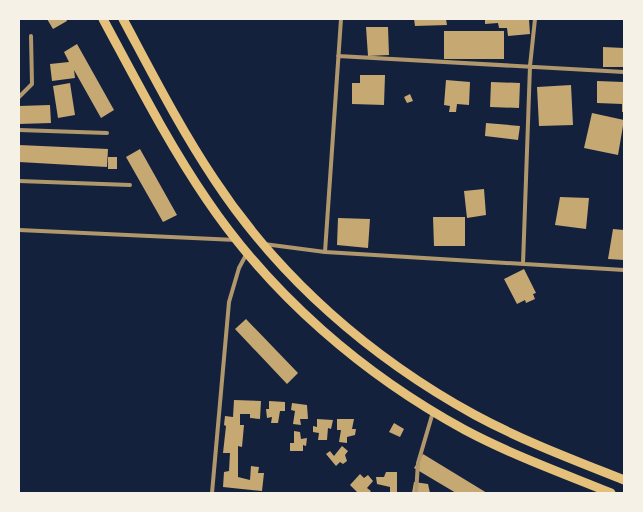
<svg xmlns="http://www.w3.org/2000/svg" width="643" height="512" font-family="Overpass,sans-serif">
  <style>
    .building { fill: #c6a872 }
    .lines { fill: none; stroke-linecap: round; stroke-linejoin: round }
    .minor { stroke: #b1986c; stroke-width: 4 }
    .primary { stroke: #e5c07b; stroke-width: 9 }
  </style>
  <rect width="100%" height="100%" fill="#14213d"/>
  <path class="building" d="M47,19H66L67,21L53,29Z
    M414,19H446L447,25L415,26Z
    M485,19H529L530,34L508,36L507,28H499L498,23L485,24Z
    M366,27H388L389,55L368,56Z
    M444,31H504V59H444Z
    M77,44L114,110L101,118L74,70L75,78L52,81L50,64L69,62L64,52Z
    M603,47L624,48V67H603Z
    M360,75H385L384,105L352,104V83H360Z
    M446,80L470,82L469,105L457,104L456,112H449L450,106L444,105Z
    M597,81L624,82V112H622V104L597,103Z
    M491,82L520,83L519,108L490,107Z
    M70,83L75,115L58,118L53,86Z
    M571,85L573,125L539,126L537,87Z
    M410,94L413,101L407,103L404,97Z
    M50,105L51,123L19,124V106Z
    M592,113L624,120L618,155L584,148Z
    M486,123L520,126L518,140L485,136Z
    M19,145L108,149L107,167L19,162Z
    M140,149L177,215L163,222L126,157Z
    M108,157H117V169H108Z
    M484,189L486,215L467,218L464,191Z
    M560,197L589,198L586,229L555,225Z
    M433,217H465V246H434Z
    M338,218L370,219L368,248L337,245Z
    M613,229L624,230V260L608,259Z
    M524,269L536,293L533,294L535,299L526,303L525,300L517,304L504,279Z
    M246,319L298,373L287,384L235,329Z
    M234,400L261,401L260,419L250,418V414H240V425H244L242,447L238,446V477L250,480L251,466L259,467L258,473H264L262,491L223,487L224,472L229,471L230,453H223L226,426L224,425L225,416L233,417Z
    M269,401L285,402V411H280L278,423H271L272,417L267,418L266,409H269Z
    M292,403L307,405L308,419H300L301,425L293,424L295,411L291,410Z
    M317,419L333,420L331,429L328,428L327,440H318L319,433L313,432V426L317,427Z
    M337,419H354L352,429H356L355,435L347,437V443L339,442L341,430H337Z
    M394,423L404,429L400,437L389,432Z
    M294,431L300,432L301,439L307,438L306,446L303,445V451H290V443H294Z
    M342,446L348,451L345,455L347,461L343,464L340,462L336,466L326,454L330,451L334,456Z
    M423,454L487,493H456L414,468Z
    M386,472H397V493H390V487L377,484L376,477H384Z
    M360,474L364,478L368,475L373,481L367,488L371,491L369,493H358L350,485Z
    M414,482L428,484L430,493H412Z"/>
  <g class="lines">
    <path class="minor" d="M338,56L624,72
      M19,97L32,84L31,36
      M19,130L107,133
      M19,181L130,185
      M19,230L236,240
      M264,244L325,252L624,270
      M325,252L341,19
      M523,264L530,66L535,19
      M212,493L229,302L239,268L247,253
      M416,493L418,463L433,412"/>
    <path class="primary" d="M103,19C136,80 168,143 207,200C272,296 364,375 465,430C512,455 562,473 611,493
      M123,19C152,73 180,128 214,179C279,278 371,358 475,415C523,441 574,460 624,480"/>
  </g>
  <rect width="643" height="512" fill="none" stroke="#f6f1e7" stroke-width="40"/>
</svg>
